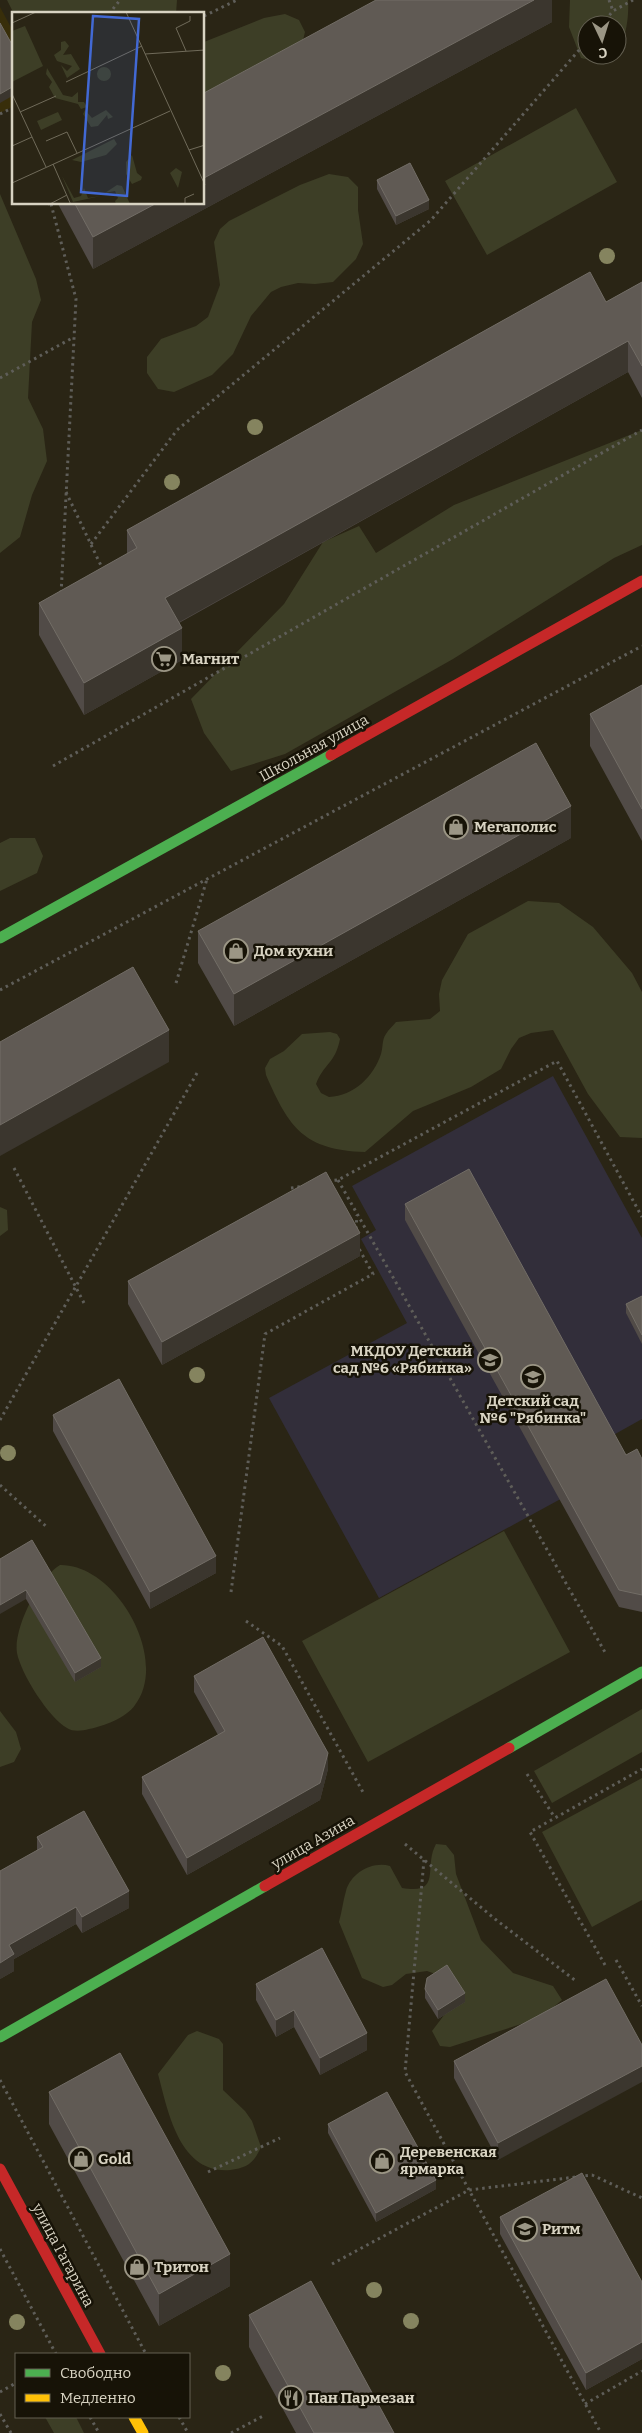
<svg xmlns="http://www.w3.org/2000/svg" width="642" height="2433" font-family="Bitter,serif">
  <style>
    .built { fill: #382e0a }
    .education { fill: #322e3a }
    .green { fill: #3d3e26 }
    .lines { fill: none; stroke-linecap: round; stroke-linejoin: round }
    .path { stroke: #5f5e59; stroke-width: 3; stroke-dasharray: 2.5 4; stroke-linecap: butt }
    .fast { stroke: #4caf50; stroke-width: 11 }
    .slow { stroke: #ffc107; stroke-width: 11 }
    .jam { stroke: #c62828; stroke-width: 11 }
    .tree { fill: #85845f }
    .wall { fill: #514b47 }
    .shaded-wall { fill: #3b362e }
    .building { fill: #605a54; stroke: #726d66 }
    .labels { text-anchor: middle; stroke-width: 5; stroke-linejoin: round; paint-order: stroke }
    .poi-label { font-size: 15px; font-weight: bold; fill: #d8d3c2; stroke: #171307; text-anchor: start }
    .street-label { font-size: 15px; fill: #d8d3c2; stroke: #171307 }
    .inset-road { fill: none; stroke: #706b5a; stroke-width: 1 }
    .view { fill: #4269d4; fill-opacity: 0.15; stroke: #4269d4; stroke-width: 2.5 }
    .inset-edge { fill: none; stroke: #d8d3c2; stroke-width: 2.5 }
  </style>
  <rect width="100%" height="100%" fill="#2a2515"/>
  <path class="built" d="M0,7L14,33V106L0,113Z"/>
  <path class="education" d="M553,1076L642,1238V1419L608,1438L623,1465L379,1598L269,1398L407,1323L361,1239L376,1230L352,1186Z"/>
  <path class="green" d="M7,0H177L176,14H14Z
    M570,0H628C629,14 627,39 617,49V25H587V55H611L603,63L581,58L569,27Z
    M285,14L299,20L305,32L302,44L204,102V42L264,18Z
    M576,108L617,182L487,255L445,181Z
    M329,174L348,177L358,187V210L363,244L356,259L333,282L315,284L298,283L281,287L271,292L251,316L233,354L212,375L174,392L158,389L147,373V357L161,339L196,326L208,317L220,285L214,242L220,229L229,221L300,185Z
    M0,194L36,279L41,300L32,322L28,398L43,429L47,461L32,495L20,537L0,553Z
    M642,430V545L614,558L453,659L285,754L231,771L204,733L191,699L284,604L323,542L359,526L376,553L454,505Z
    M10,838H35L43,856L37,873L0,891V843Z
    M528,901L559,903L593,927L632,973L642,992V1138L620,1137L588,1094L553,1030L531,1033L519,1038L511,1049L501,1069L471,1087L413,1111L365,1152C304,1150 289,1128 266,1075L265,1068L270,1059L284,1051L302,1034L330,1032L337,1034L340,1039C335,1064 324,1063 316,1084L321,1093L329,1097C354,1096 374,1076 381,1054C383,1047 382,1039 386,1034C388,1030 393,1026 396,1022L430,1019L440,1011L439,994L442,980L468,934Z
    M0,1207L7,1210L8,1230L0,1236Z
    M504,1531L570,1652L368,1762L302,1641Z
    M60,1565C116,1564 170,1659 135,1705C126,1718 104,1726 89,1729C82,1731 73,1732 67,1728C49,1718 21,1674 17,1653C13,1629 39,1577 60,1565Z
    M642,1709V1752L552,1803L534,1771Z
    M0,1711L16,1732L21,1749L14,1762L0,1767Z
    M642,1778V1900L592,1927L542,1832Z
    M436,1844L446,1845L454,1855L456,1874L481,1940L513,1973L553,1986L562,2000L540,2018L450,2047L440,2046L432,2031L451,2006L444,1977L427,1971L406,1974L392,1985L383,1987L362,1978L339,1922C342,1911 343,1901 346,1891C351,1873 372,1861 390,1866L402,1888C443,1895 423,1867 436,1844Z
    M197,2031L219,2039L223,2044V2090L245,2111L252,2121L261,2147C254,2163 247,2168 230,2170C179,2174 168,2111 158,2074L188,2035Z
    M45,2417H76L84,2433H54Z"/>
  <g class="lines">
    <path class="path" d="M609,0L613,11
      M109,14L120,0
      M204,16L237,0
      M601,25L613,11L633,0
      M0,114L14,107
      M51,204L76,299L61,595
      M0,378L74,337
      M66,492L104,572
      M91,544L177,430L431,220L587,41
      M53,766L642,430
      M176,983L207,879
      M0,990L642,646
      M14,1168L84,1303
      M338,1180L606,1654
      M328,1181L338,1180L557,1061L642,1217
      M291,1188L305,1186
      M356,1229L357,1215
      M0,1420L197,1073
      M0,1485L48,1528
      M231,1592L265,1334L373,1274L358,1247
      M246,1621L282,1646L364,1794
      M527,1774L555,1818
      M405,1844L495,1919L576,1981
      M424,1860L405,2072L601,2433
      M616,1960L642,2006
      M605,1965L530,1832L642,1769
      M0,2080L146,2354
      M208,2172L280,2138
      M0,2249L56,2354
      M332,2264L469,2190L592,2175L642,2198
      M0,2392L16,2383
      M585,2404L642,2371
      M0,2414L11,2433
      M90,2417L99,2433
      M179,2417L188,2433
      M231,2433L265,2415"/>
    <path class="fast" d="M0,938L331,755
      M509,1748L642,1672
      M0,2037L265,1886"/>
    <path class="slow" d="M134,2417L143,2433"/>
    <path class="jam" d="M331,755L642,581
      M265,1886L509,1748
      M0,2169L100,2354"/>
  </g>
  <g class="tree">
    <circle cx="607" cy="256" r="8"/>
    <circle cx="255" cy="427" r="8"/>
    <circle cx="172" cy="482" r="8"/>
    <circle cx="197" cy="1375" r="8"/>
    <circle cx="8" cy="1453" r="8"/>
    <circle cx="374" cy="2290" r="8"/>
    <circle cx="411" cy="2321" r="8"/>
    <circle cx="17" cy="2322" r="8"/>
    <circle cx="223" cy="2373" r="8"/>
  </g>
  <path class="wall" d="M552,0V22L93,269L58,204H204Z
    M377,180L429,209L396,225L377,189Z
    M642,282V398L628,372L179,623L182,660L84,715L39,635V603L127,554V530L606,302Z
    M642,685V841L590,746V714Z
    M571,838L234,1026L198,963V931Z
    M405,1204L626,1455L642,1459V1612L619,1607L405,1220Z
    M360,1256L162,1365L128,1304V1281Z
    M642,1296V1344L626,1313V1304Z
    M53,1415L216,1573L150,1609L53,1431Z
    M0,1559L101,1667L75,1682L26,1599Z
    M194,1676L328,1769L320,1800L187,1875L142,1794V1777L218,1735L194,1692Z
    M37,1837L129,1908L82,1933L76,1924L14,1959V1971L0,1979L37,1850Z
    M256,1984L367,2050L320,2075L294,2027L276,2037L256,2000Z
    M425,1989L465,2002L438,2019L425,1998Z
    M642,2045L498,2160L454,2078V2061Z
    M49,2092L230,2286L159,2326L49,2124Z
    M328,2124L436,2189L376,2222L328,2133Z
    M500,2217L642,2282V2359L586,2390L500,2234Z
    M249,2315L394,2433H296L249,2347Z"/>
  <path class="shaded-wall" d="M534,0H552V22L93,269V237L155,204H204V178Z
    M14,86V95L0,103V94Z
    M429,200V209L396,225V216Z
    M628,341V372L165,630V598Z
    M182,628V660L84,715V683Z
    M571,806V838L234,1026V994Z
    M169,1030V1062L0,1156V1125Z
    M360,1233V1256L162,1365V1342Z
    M216,1556V1573L150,1609V1592Z
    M26,1590V1599L0,1614V1605Z
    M101,1658V1667L75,1682V1673Z
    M328,1753V1769L320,1800L187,1875V1858Z
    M129,1891V1908L82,1933V1917Z
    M76,1907V1924L14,1959V1971L0,1979V1963L9,1945Z
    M465,1993V2002L438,2019V2010Z
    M294,2010V2027L276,2037V2020Z
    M367,2033V2050L320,2075V2058Z
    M642,2066V2082L498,2160V2143Z
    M436,2180V2189L376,2222V2213Z
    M230,2254V2286L159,2326V2294Z
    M642,2342V2359L586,2390V2373Z"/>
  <path class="building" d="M376,0H534L204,178V93Z
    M0,23L14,48V86L0,94Z
    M410,163L429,200L396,216L377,180Z
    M75,204H155L93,237Z
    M590,272L606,302L642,282V366L628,341L165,598L182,628L84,683L39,603L137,548L127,530Z
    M642,685V809L590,714Z
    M536,743L571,806L234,994L198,931Z
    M133,967L169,1030L0,1125V1042Z
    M469,1169L626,1455L637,1449L642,1459V1595L619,1590L405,1204Z
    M326,1172L360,1233L162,1342L128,1281Z
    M642,1296V1335L626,1304Z
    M119,1379L216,1556L150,1592L53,1415Z
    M32,1540L101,1658L75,1673L26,1590L0,1605V1559Z
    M263,1637L328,1753L320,1783L187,1858L142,1777L225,1731L194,1676Z
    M84,1811L129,1891L82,1917L76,1907L9,1945L14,1954L0,1963V1871L43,1847L37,1837Z
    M322,1948L367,2033L320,2058L294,2010L276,2020L256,1984Z
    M447,1965L465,1993L438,2010L425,1989L427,1978Z
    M606,1979L642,2045V2066L498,2143L454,2061Z
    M120,2053L230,2254L159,2294L49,2092Z
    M387,2092L436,2180L376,2213L328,2124Z
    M582,2173L642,2282V2342L586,2373L500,2217Z
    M311,2281L394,2433H314L249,2315Z"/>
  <defs>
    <symbol id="supermarket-ring" viewBox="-11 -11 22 22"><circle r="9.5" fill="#171307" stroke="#9b9685" stroke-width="1.5"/><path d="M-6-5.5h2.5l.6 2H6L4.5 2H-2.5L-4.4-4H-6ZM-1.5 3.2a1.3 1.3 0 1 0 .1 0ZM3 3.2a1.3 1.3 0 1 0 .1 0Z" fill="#9b9685"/></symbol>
    <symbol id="shop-ring" viewBox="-11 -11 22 22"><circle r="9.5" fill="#171307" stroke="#9b9685" stroke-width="1.5"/><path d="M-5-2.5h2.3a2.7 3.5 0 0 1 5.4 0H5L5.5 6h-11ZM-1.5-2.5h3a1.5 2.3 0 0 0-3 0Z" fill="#9b9685"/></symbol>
    <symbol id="school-ring" viewBox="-11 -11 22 22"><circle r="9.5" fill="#171307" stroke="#9b9685" stroke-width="1.5"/><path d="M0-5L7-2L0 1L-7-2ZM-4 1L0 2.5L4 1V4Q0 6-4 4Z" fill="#9b9685"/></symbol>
    <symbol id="university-ring" viewBox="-11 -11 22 22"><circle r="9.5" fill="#171307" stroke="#9b9685" stroke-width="1.5"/><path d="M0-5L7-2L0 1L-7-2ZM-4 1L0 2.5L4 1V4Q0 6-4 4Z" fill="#9b9685"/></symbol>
    <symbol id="restaurant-ring" viewBox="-11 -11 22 22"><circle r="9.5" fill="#171307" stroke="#9b9685" stroke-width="1.5"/><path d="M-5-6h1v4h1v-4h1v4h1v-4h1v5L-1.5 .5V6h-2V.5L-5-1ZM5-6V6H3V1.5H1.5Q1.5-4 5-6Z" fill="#9b9685"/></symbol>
  </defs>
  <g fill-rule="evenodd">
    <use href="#supermarket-ring" x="150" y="645" width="28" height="28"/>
    <use href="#shop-ring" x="442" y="813" width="28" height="28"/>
    <use href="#shop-ring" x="222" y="937" width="28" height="28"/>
    <use href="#school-ring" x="476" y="1346" width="28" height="28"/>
    <use href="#school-ring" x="519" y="1363" width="28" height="28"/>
    <use href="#shop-ring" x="67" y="2145" width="28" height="28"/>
    <use href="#shop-ring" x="368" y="2147" width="28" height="28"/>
    <use href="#university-ring" x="511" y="2215" width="28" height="28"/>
    <use href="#shop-ring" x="123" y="2253" width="28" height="28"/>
    <use href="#restaurant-ring" x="277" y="2384" width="28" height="28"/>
  </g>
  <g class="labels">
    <g class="poi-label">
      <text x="182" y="664">Магнит</text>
      <text x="474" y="832">Мегаполис</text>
      <text x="254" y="956">Дом кухни</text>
      <text x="472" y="1356" text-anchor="end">МКДОУ Детский<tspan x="472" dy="17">сад №6 «Рябинка»</tspan></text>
      <text x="533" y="1406" text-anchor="middle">Детский сад<tspan x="533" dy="17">№6 "Рябинка"</tspan></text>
      <text x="400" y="2157">Деревенская<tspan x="400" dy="17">ярмарка</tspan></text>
      <text x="98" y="2164">Gold</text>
      <text x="542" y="2234">Ритм</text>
      <text x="154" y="2272">Тритон</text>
      <text x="308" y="2403">Пан Пармезан</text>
    </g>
    <g class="street-label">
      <text transform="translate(314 748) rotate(-29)" y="5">Школьная улица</text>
      <text transform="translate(313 1842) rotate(-30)" y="5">улица Азина</text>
      <text transform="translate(63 2255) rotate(62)" y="5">улица Гагарина</text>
    </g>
  </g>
  <g transform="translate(12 12)">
    <rect width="192" height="192" fill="#2a2515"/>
    <path d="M13,14L31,54L0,70V19ZM53,29L57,34L51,43L59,42L68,57L55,66L49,53L55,59L60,54L45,49L42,43L49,38V30ZM85 62a7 7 0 1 1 14 0a7 7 0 1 1-14 0ZM35,56L51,83L60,85L66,80V90H72L75,95L69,97L66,92L43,86L37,75L40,70L34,62ZM73,98L80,106L94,98L101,105L96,107L95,103L86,114L79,115L71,102ZM46,100L50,108L29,118L25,109ZM102,127L105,132L94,143L69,150L60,148ZM120,143L125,161L130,165L129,168L120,172L114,162V150ZM164,156L170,160L166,176L158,161ZM50,164L62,186L69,184L72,176L76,186L89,184L61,190ZM105,173L110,174L118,192H104L103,189L106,186L103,179L93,181Z" fill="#3d3e26"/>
    <path class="inset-road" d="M114,0L193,173M0,11L24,0M174,39L164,16L178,9V4M133,42L193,38M54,70L130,34M0,82L34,155M8,100L44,84M34,129L55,120L65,141M0,134L20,125M177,138L193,133M41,152L59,193M0,171L158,99M36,193L55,183M173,193V186L182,182"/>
    <path class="view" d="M81,4L127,7L115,184L69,180Z"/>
    <rect width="192" height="192" class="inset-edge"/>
  </g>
  <rect x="15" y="2353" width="175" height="65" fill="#171307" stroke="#646052"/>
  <rect x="25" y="2369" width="25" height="8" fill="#4caf50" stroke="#646052"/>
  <text x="60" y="2378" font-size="15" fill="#d8d3c2">Свободно</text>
  <rect x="25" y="2394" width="25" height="8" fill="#ffc107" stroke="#646052"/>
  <text x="60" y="2403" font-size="15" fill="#d8d3c2">Медленно</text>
  <g transform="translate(602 40) rotate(176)"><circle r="24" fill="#171307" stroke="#646052"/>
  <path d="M0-4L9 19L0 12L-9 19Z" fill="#9b9685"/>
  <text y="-8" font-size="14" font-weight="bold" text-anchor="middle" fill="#d8d3c2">С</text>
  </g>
</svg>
